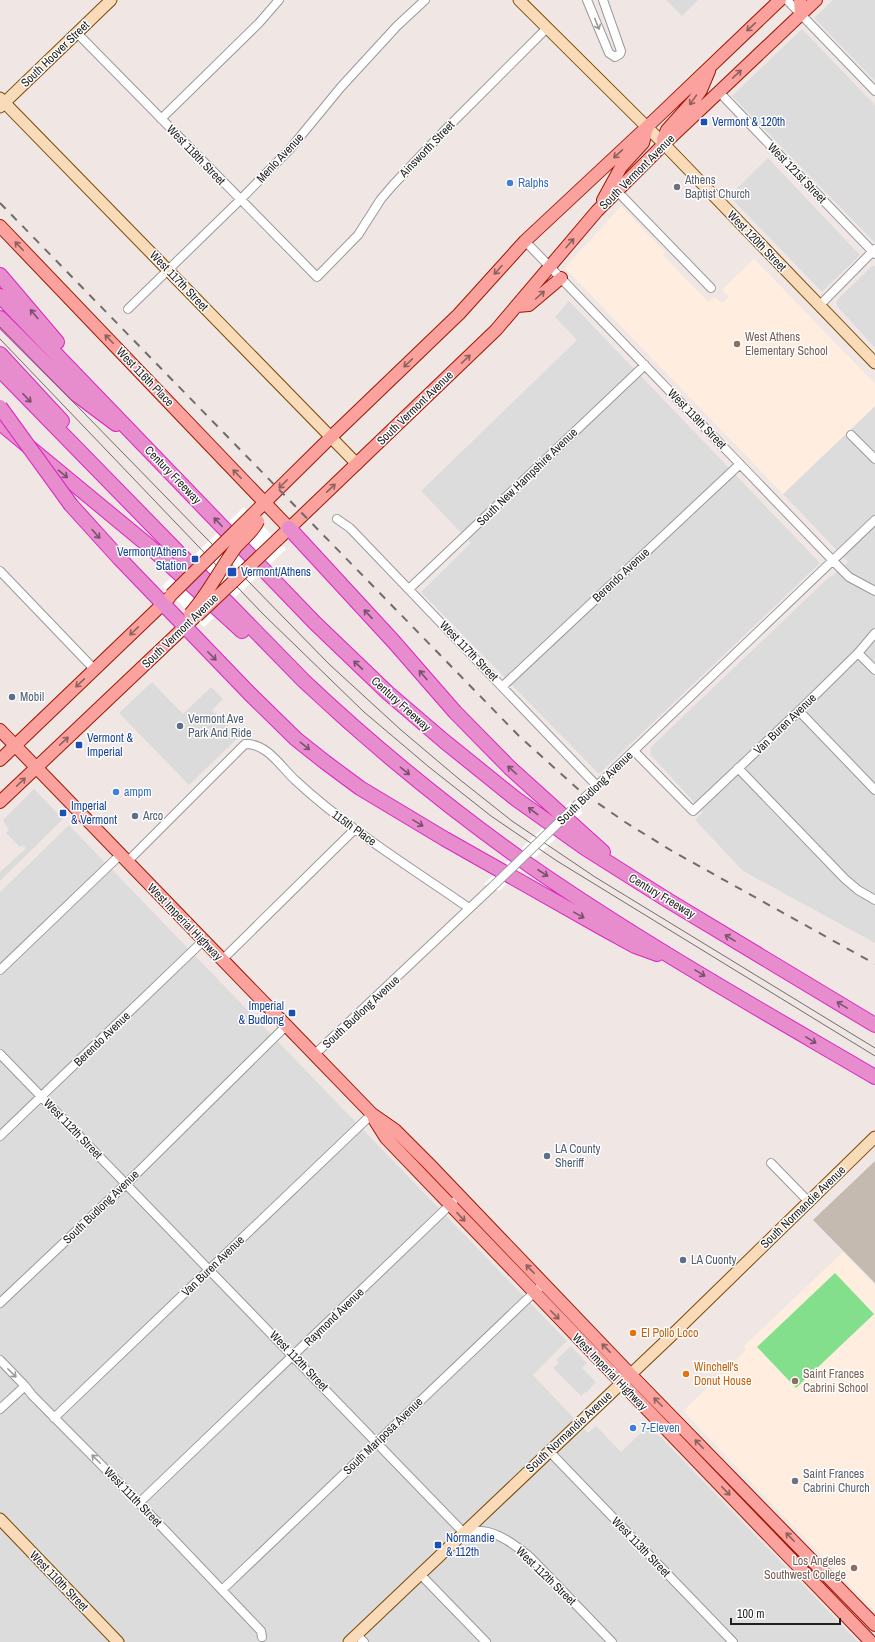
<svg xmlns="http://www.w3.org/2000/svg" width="875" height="1642" font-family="'Archivo Narrow',sans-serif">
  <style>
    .residential { fill: #dddcdc }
    .education { fill: #ffeedf }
    .construction { fill: #c4bab0 }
    .pitch { fill: #83df8b }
    .parking { fill: #dbdbdb }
    .pier { fill: #fff }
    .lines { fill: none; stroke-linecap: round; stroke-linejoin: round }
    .street-casing { stroke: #999; stroke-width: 10 }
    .secondary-casing { stroke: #774804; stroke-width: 13 }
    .primary-casing { stroke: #9a1700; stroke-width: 14 }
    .highway-casing { stroke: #dc24c2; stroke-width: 16 }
    .street { stroke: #fff; stroke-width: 8 }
    .secondary { stroke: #fadbb9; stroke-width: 11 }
    .primary { stroke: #fca29e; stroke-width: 12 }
    .highway { stroke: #e78ccd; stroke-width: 14 }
    .tram { stroke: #6d6d6d; stroke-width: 1 }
    .rail { stroke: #6d6d6d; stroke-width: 2; stroke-dasharray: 8 8; stroke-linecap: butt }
    .street-bridge-casing { stroke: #999; stroke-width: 10; stroke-linecap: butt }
    .primary-bridge-casing { stroke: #9a1700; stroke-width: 14; stroke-linecap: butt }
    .highway-bridge-casing { stroke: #dc24c2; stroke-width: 16; stroke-linecap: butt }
    .street-bridge { stroke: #fff; stroke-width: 8 }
    .primary-bridge { stroke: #fca29e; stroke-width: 12 }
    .highway-bridge { stroke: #e78ccd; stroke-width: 14 }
    .oneway { stroke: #9a9a9a }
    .oneway2 { stroke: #8e605e }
    .oneway3 { stroke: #79506d }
    .transit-dot { fill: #1a4fb4; stroke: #fff; stroke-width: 1.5 }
    .shop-dot { fill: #3f7fe0; stroke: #fff; stroke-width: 1.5 }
    .worship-dot { fill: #6b7280; stroke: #fff; stroke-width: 1.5 }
    .education-dot { fill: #8d6e63; stroke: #fff; stroke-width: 1.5 }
    .service-dot { fill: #5c6f8a; stroke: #fff; stroke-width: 1.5 }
    .food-dot { fill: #e8710a; stroke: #fff; stroke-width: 1.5 }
    .labels { text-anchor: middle; stroke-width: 3; stroke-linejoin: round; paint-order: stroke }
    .street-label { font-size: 12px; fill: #1f1f1f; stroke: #fff }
    .transit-label { font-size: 12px; fill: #164399; stroke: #fff; text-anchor: start }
    .worship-label { font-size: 12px; fill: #5b616d; stroke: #fff; text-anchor: start }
    .shop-label { font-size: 12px; fill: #366cbe; stroke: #fff; text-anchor: start }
    .education-label { font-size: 12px; fill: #785e54; stroke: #fff; text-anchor: start }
    .service-label { font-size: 12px; fill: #4e5e75; stroke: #fff; text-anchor: start }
    .food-label { font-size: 12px; fill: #c56008; stroke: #fff; text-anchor: start }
  </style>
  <rect width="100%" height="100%" fill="#f0e7e5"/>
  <path class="residential" d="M833,0H875V81L814,18Z
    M802,29L875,105V243L732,96Z
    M768,158L860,255L822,292L729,196Z
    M872,266H875V348L837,306L836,303L838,299Z
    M569,301L820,563L599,774L421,592L471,543L421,491L577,340L555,317Z
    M875,406V943L743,871L695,820L703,812L650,754L651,747L829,577L832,576L848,562L783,494Z
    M69,825L567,1341L533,1375L588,1433L596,1426L621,1452L649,1425L858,1642H0V892Z"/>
  <path class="education" d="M621,206L665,252L663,255L708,302L715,297L722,303L729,297L722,290L754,259L875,384V406L783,494L565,268Z
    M843,1252L875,1285V1611L683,1411L746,1350L744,1346Z"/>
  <path class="construction" d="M875,1161V1283L813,1220Z"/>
  <path class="pitch" d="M835,1273L874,1314L796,1388L757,1347Z"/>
  <path class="parking" d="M666,0H698L682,16Z
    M152,682L183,714L211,687L223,699L212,710L239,737L189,785L119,713Z
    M34,789L63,819L0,881V872L26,848L22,845L20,847L6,833L9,830L3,820Z
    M571,1346L587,1363L582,1368L596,1382L586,1393L585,1392L581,1396L553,1368L559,1363L556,1360Z"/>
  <path class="pier" d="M244,507L286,549L204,627L162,586Z
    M570,802L583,813L499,891L484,884Z"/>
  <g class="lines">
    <defs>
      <path id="street" d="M587,0L609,53L615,57L620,54L621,51L603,0
        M787,0L875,91
        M77,33L317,277L358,235L381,199L393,185L444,131L547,28
        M719,92L875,254
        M161,119L259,23L279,0
        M617,191L711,288
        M525,241L840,568L849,577L875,591
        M819,306L875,249
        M128,309L240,200L290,149L341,87L397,26L425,0
        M851,435L875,459
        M337,519L350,528L597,786
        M0,571L94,669
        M409,589L645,365
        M858,653L875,670
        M503,686L740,464
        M799,711L875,790
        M634,751L693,811L799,711L858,653L875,633
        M738,768L845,879L858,890L875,900
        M578,804L875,520
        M127,862L245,744C267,743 281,767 295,780C348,829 410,867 469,908
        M222,960L355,829
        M0,970L120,855
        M0,1054L463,1532C469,1532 476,1530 482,1531C500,1533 516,1546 530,1557L612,1642
        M314,1055L491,888
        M0,1136L203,941
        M771,1163L808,1201
        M0,1303L127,1183L286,1026
        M0,1360L25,1386L32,1395L139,1503L261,1631L262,1637
        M0,1409L25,1386
        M54,1418L372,1114
        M549,1451L733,1642
        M139,1503L453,1202
        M420,1574L486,1642
        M222,1590L544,1283
        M357,1635L364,1642"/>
      <path id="secondary" d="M519,0L664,144L875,363
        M0,98L357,464
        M0,107L111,0
        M0,1519L118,1642
        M349,1642L670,1337L875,1137"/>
      <path id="primary" d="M800,0L801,14
        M664,144L663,139L667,130L694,100L701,90L709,71
        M603,200L621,167L643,143L647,128
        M0,226L289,528
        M517,306L529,305L561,278
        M252,515L331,437L459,314L525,241L647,127L780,0
        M277,540L496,330L597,211L664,144L816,0
        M0,730L372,1114L395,1130L430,1165L630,1374L875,1625
        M0,760L169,598
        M0,802L194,618
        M374,1119L386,1138L871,1642"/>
      <path id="highway" d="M0,275L57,342
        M0,296L315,623L388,693L444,741L516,799L585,848L669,901L875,1025
        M0,318L76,394L116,424
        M0,354L62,421
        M0,370L304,681C375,748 450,809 529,865C640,942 759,1009 875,1077
        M0,423L149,546L242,631
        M71,505L119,558L250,694L296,739L325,762L360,788L445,839L604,929L635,946L657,954
        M289,528L394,642L455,712L510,768L603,852"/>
    </defs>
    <use href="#street" class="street-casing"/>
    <use href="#secondary" class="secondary-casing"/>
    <use href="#primary" class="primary-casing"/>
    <use href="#highway" class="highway-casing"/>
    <use href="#street" class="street"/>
    <use href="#secondary" class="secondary"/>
    <use href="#primary" class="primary"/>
    <use href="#highway" class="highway"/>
    <path class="tram" d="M0,327L329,664L401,730L459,779L512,821L595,877L875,1048
      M0,339L263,614L364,712L429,767L491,816L557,861L875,1056"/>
    <path class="rail" d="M0,203L519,736L579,790L625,822L672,851L875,964"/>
    <defs>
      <path id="street-bridge" d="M491,888L578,804"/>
      <path id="primary-bridge" d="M171,595L252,515
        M190,614C208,594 220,569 236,547C243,539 254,531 258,521
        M197,616L277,540"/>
      <path id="highway-bridge" d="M0,407L71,505"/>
    </defs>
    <use href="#street-bridge" class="street-bridge-casing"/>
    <use href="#primary-bridge" class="primary-bridge-casing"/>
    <use href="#highway-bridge" class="highway-bridge-casing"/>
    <use href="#street-bridge" class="street-bridge"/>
    <use href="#primary-bridge" class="primary-bridge"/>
    <use href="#highway-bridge" class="highway-bridge"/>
  </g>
  <defs><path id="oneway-shaft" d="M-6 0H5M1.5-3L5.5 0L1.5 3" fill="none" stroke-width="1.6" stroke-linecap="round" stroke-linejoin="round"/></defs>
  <g class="oneway">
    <use href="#oneway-shaft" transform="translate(597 24) rotate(68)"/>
    <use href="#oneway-shaft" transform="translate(12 1373) rotate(45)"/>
    <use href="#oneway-shaft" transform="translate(96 1459) rotate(-135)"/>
  </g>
  <g class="oneway2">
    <use href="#oneway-shaft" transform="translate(751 27) rotate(137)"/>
    <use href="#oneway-shaft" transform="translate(737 74) rotate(-43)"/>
    <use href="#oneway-shaft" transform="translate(693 100) rotate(125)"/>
    <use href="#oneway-shaft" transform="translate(618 154) rotate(137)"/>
    <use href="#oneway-shaft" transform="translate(570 243) rotate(-49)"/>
    <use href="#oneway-shaft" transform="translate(19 246) rotate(-134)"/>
    <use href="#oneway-shaft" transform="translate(498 270) rotate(132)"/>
    <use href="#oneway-shaft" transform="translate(540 295) rotate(-42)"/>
    <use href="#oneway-shaft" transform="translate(109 339) rotate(-134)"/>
    <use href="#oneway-shaft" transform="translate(466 359) rotate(-44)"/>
    <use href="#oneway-shaft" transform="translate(408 363) rotate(136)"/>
    <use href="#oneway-shaft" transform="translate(237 474) rotate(-134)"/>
    <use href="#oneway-shaft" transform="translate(283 484) rotate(135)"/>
    <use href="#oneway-shaft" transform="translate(331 488) rotate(-43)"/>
    <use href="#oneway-shaft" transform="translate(134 631) rotate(136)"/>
    <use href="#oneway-shaft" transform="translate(80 683) rotate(136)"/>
    <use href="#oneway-shaft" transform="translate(64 741) rotate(-43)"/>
    <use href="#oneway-shaft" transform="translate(21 782) rotate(-44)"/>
    <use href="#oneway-shaft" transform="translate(461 1217) rotate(47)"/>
    <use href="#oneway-shaft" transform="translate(530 1269) rotate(-134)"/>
    <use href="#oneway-shaft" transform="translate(555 1315) rotate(46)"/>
    <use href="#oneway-shaft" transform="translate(606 1348) rotate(-134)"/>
    <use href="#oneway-shaft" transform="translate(658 1402) rotate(-135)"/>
    <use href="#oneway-shaft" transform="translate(699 1444) rotate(-134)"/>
    <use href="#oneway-shaft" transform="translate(726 1491) rotate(46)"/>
    <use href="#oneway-shaft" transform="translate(790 1537) rotate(-134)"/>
  </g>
  <g class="oneway3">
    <use href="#oneway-shaft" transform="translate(34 314) rotate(-130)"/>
    <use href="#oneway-shaft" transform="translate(27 398) rotate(46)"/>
    <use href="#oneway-shaft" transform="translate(63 474) rotate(39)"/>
    <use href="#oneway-shaft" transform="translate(218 522) rotate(-134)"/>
    <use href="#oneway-shaft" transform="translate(96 534) rotate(48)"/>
    <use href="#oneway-shaft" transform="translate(368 614) rotate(-133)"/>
    <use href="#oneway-shaft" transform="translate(212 656) rotate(45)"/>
    <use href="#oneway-shaft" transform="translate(358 665) rotate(-137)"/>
    <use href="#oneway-shaft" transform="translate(423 675) rotate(-131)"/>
    <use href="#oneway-shaft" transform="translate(305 746) rotate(39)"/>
    <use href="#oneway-shaft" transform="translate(512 770) rotate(-138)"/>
    <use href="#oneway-shaft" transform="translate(405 771) rotate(39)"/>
    <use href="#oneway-shaft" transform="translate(533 811) rotate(-143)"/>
    <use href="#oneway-shaft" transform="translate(418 823) rotate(31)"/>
    <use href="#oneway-shaft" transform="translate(543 873) rotate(33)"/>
    <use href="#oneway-shaft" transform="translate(579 915) rotate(29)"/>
    <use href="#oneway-shaft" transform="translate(730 938) rotate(-149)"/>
    <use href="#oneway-shaft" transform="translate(700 973) rotate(31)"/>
    <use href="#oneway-shaft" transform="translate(842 1005) rotate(-149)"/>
    <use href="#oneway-shaft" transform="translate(811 1040) rotate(31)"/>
  </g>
  <g class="transit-dot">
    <rect x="700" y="118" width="8" height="8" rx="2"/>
    <rect x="191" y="555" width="8" height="8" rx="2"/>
    <rect x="227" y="567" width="10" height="10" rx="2"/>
    <rect x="75" y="741" width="8" height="8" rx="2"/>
    <rect x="59" y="809" width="8" height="8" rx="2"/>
    <rect x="288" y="1009" width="8" height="8" rx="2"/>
    <rect x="434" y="1541" width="8" height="8" rx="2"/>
  </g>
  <g class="shop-dot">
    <circle cx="510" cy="183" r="4"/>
    <circle cx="116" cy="792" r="4"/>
    <circle cx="633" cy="1428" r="4"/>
  </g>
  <g class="worship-dot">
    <circle cx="677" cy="187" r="4"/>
    <circle cx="795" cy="1481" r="4"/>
  </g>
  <g class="education-dot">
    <circle cx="737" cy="344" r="4"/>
    <circle cx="795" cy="1381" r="4"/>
    <circle cx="854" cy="1568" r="4"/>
  </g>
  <g class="service-dot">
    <circle cx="12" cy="697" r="4"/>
    <circle cx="180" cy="726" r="4"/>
    <circle cx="135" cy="816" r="4"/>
    <circle cx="547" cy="1156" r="4"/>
    <circle cx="683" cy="1260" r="4"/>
  </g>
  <g class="food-dot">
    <circle cx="633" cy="1333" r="4"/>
    <circle cx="686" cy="1374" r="4"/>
  </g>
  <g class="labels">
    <g class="street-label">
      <text transform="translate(55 54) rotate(-44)" y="4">South Hoover Street</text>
      <text transform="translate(427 149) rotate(-46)" y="4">Ainsworth Street</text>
      <text transform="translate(196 155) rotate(46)" y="4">West 118th Street</text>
      <text transform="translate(280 158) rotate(-47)" y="4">Menlo Avenue</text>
      <text transform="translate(637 172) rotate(-45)" y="4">South Vermont Avenue</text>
      <text transform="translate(797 173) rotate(46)" y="4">West 121st Street</text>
      <text transform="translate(757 241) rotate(46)" y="4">West 120th Street</text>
      <text transform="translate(179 281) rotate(46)" y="4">West 117th Street</text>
      <text transform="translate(145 377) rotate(46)" y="4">West 116th Place</text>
      <text transform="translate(415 408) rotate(-44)" y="4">South Vermont Avenue</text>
      <text transform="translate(697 419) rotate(46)" y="4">West 119th Street</text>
      <text transform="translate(173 475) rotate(46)" y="4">Century Freeway</text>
      <text transform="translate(527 477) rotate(-44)" y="4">South New Hampshire Avenue</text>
      <text transform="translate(621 575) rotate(-43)" y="4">Berendo Avenue</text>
      <text transform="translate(180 631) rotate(-44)" y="4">South Vermont Avenue</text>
      <text transform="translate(469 651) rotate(46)" y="4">West 117th Street</text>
      <text transform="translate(401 704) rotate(42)" y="4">Century Freeway</text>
      <text transform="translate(785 724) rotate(-44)" y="4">Van Buren Avenue</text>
      <text transform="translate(595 788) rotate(-44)" y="4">South Budlong Avenue</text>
      <text transform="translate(354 828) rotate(36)" y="4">115th Place</text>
      <text transform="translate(662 896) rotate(31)" y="4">Century Freeway</text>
      <text transform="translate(185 922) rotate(46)" y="4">West Imperial Highway</text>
      <text transform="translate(361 1012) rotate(-43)" y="4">South Budlong Avenue</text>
      <text transform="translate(102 1039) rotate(-44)" y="4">Berendo Avenue</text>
      <text transform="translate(73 1129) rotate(46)" y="4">West 112th Street</text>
      <text transform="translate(101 1207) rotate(-44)" y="4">South Budlong Avenue</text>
      <text transform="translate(803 1207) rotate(-44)" y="4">South Normandie Avenue</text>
      <text transform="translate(213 1266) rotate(-44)" y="4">Van Buren Avenue</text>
      <text transform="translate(334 1317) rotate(-44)" y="4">Raymond Avenue</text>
      <text transform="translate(299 1361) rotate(46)" y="4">West 112th Street</text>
      <text transform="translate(610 1372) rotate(46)" y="4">West Imperial Highway</text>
      <text transform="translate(569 1432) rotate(-43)" y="4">South Normandie Avenue</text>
      <text transform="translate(383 1436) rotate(-44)" y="4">South Mariposa Avenue</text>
      <text transform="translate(133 1497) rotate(46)" y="4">West 111th Street</text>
      <text transform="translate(641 1547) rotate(46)" y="4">West 113th Street</text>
      <text transform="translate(546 1576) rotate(44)" y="4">West 112th Street</text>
      <text transform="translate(59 1581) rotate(46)" y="4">West 110th Street</text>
    </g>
    <g class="transit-label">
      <text x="712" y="126">Vermont &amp; 120th</text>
      <text x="187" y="556" text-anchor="end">Vermont/Athens<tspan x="187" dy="14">Station</tspan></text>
      <text x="241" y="576">Vermont/Athens</text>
      <text x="87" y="742">Vermont &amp;<tspan x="87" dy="14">Imperial</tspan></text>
      <text x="71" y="810">Imperial<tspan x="71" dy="14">&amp; Vermont</tspan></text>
      <text x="284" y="1010" text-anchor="end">Imperial<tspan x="284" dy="14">&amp; Budlong</tspan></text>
      <text x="446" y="1542">Normandie<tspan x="446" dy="14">&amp; 112th</tspan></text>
    </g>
    <g class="worship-label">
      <text x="685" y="184">Athens<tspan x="685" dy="14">Baptist Church</tspan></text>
      <text x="803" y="1478">Saint Frances<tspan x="803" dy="14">Cabrini Church</tspan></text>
    </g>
    <g class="shop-label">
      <text x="518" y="187">Ralphs</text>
      <text x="124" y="796">ampm</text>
      <text x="641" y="1432">7-Eleven</text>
    </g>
    <g class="education-label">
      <text x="745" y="341">West Athens<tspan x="745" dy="14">Elementary School</tspan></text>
      <text x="803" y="1378">Saint Frances<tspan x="803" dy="14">Cabrini School</tspan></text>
      <text x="846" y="1565" text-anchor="end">Los Angeles<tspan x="846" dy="14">Southwest College</tspan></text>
    </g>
    <g class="service-label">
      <text x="20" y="701">Mobil</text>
      <text x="188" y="723">Vermont Ave<tspan x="188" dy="14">Park And Ride</tspan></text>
      <text x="143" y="820">Arco</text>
      <text x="555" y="1153">LA County<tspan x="555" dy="14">Sheriff</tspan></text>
      <text x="691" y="1264">LA Cuonty</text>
    </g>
    <g class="food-label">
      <text x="641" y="1337">El Pollo Loco</text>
      <text x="694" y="1371">Winchell's<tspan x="694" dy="14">Donut House</tspan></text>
    </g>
  </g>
  <path d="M731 1618v6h109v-6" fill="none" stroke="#1f1f1f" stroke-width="2"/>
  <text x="737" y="1618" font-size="12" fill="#1f1f1f" stroke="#ffffff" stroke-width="3" paint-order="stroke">100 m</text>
</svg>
